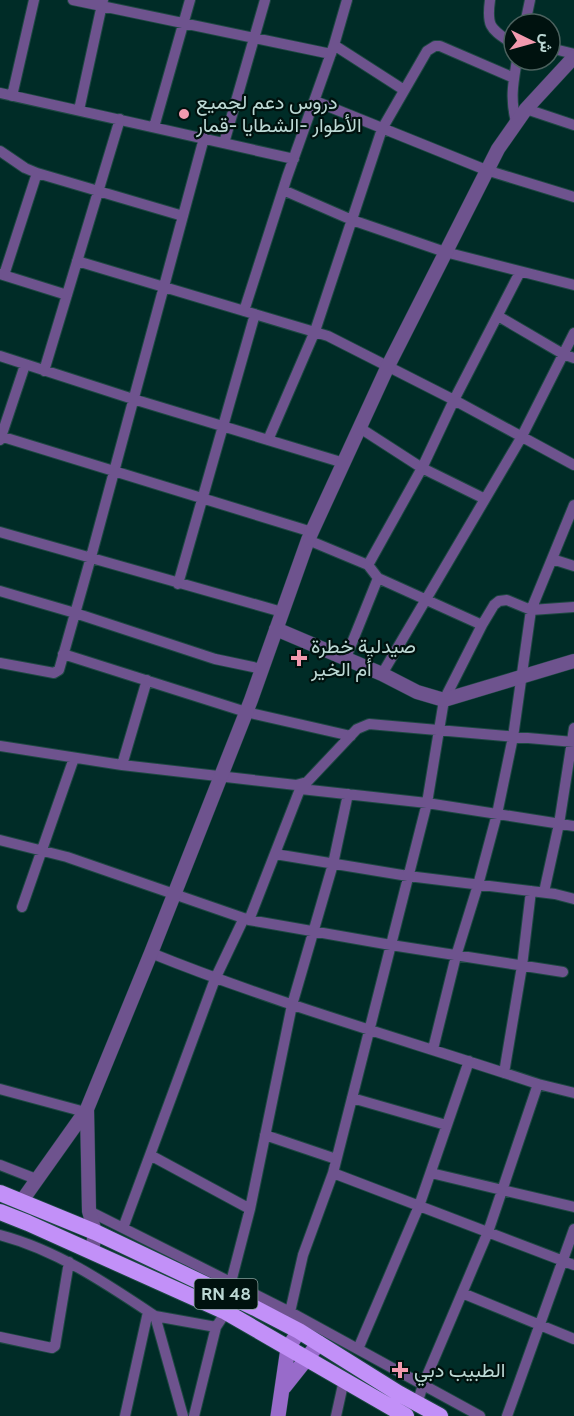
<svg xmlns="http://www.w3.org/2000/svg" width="574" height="1416" font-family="Cabin,Vazirmatn,sans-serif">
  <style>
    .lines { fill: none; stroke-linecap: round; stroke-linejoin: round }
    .minor-casing { stroke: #1e4843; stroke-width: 12 }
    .tertiary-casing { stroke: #1e4843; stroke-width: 15 }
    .secondary-casing { stroke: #1e4843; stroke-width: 16 }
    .trunk-casing { stroke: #1e4843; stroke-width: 18 }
    .minor { stroke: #6e538e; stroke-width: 10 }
    .tertiary { stroke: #6e538e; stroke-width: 14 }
    .secondary { stroke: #986bca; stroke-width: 15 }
    .trunk { stroke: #c290f8; stroke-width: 16 }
    .poi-dot { fill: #f29aaf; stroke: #00120f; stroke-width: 2 }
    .labels { text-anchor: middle; stroke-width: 4.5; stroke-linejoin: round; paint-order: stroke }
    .shield { fill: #00120f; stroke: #849d99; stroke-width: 1.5 }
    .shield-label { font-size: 18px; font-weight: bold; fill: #bcd8d4 }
    .poi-label { font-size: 20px; fill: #bcd8d4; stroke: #00120f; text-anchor: start }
  </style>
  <rect width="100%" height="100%" fill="#002c27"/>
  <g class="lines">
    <defs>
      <path id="minor" d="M73,0L331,54
        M490,0C486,29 492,29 514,45
        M525,24L530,0
        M334,45L404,90
        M550,48L574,54
        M0,93L294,159
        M12,96L34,0
        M315,101L486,170L574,197
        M526,109L574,125
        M79,110L103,0
        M516,122C510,98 513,84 517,60
        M154,127L190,0
        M224,143L265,0
        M0,151L25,168L37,173L183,216
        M283,190L352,220L445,252L574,285
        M77,261L328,336L454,400L574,465
        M0,274L67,295
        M4,275L37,173
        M244,311L287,177L334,45L347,0
        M498,316L563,354L574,358
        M0,356L133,399L344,463
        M44,371L120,119
        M360,428L422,468L485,499
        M0,436L312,532
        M0,440L25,365
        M268,440L315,331L382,129L427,51L435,46H440L514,78
        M0,532L282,612
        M308,540L368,565L422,468L454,400L520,272
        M552,559L574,566
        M368,565L378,578L482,625
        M178,584L255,314
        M0,591L75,613L215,659L262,669
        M63,654L246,712L351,736
        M345,660L378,578
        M0,663L54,673L59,670L91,557L204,138
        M382,674L521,438L574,333
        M0,746L122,765L296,785L307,782L357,729L369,724L574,742
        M122,765L147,680
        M301,789L427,803L574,826
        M0,840L67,857L249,920L391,945L563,972
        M275,854L408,876L555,894L574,899
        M544,892L559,824L574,728
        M22,907L74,758
        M249,920L302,784
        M151,953C277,1004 409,1041 538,1084L574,1093
        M433,1049L456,956L478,885L497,814L513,737L531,610L574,505
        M504,1073L522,966L531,891
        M0,1089L85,1112
        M352,1098L446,1125
        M265,1135L336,1159
        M150,1155L250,1209
        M0,1165L36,1179
        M333,1173L574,1265
        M431,1173L574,1207
        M89,1211L290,1312L480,1416
        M123,1228L215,979L244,918
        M0,1235C57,1250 107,1284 155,1316L183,1416
        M462,1293L574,1339
        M234,1298L231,1282L250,1209L292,1005L333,864L348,794
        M290,1312L303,1255L333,1173L427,803L444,700L482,625L494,605L499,601L507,600L531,610L574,607
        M155,1316L216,1327
        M0,1337L52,1348L55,1346L69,1262
        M358,1349L419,1206L469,1061
        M417,1404L423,1385L488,1232L538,1084
        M125,1416L148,1312
        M194,1416L216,1327L226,1312
        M336,1416L344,1380
        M507,1416L574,1229"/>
      <path id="tertiary" d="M276,629L382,674L417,692L444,700L574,661
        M87,1109L89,1211L95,1232L92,1252
        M21,1202L87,1109L151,953L251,700L308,540L388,366L498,149L526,109L574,57"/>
      <path id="secondary" d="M284,1387L319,1343
        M278,1416L288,1348L299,1331"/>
      <path id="trunk" d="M0,1193L95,1232L255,1308L299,1331L398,1393L440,1416
        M0,1212L28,1223L226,1312L406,1416"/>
    </defs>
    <use href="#minor" class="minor-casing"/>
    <use href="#tertiary" class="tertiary-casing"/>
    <use href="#secondary" class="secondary-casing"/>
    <use href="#trunk" class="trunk-casing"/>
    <use href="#minor" class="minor"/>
    <use href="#tertiary" class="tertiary"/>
    <use href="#secondary" class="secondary"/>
    <use href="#trunk" class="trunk"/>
  </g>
  <g class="poi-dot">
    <circle cx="184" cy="114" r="6"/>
    <path d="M296 649h6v6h6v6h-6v6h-6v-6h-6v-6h6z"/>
    <path d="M397 1361h6v6h6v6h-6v6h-6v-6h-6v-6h6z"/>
  </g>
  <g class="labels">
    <rect class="shield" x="194.5" y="1279" width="63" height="30" rx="4.5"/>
    <g class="shield-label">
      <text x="226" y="1300">RN 48</text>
    </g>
    <g class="poi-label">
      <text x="196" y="109">دروس دعم لجميع<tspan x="196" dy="23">الأطوار -الشطايا -قمار</tspan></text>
      <text x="311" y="653">صيدلية خطرة<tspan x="311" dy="23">أم الخير</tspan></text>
      <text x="414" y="1377">الطبيب دبي</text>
    </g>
  </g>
  <g transform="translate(532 42) rotate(95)"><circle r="28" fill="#00120f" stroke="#4b615e" stroke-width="1.5"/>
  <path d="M0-4.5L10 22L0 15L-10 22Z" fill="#f29aaf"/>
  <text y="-9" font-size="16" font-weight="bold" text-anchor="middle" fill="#bcd8d4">ش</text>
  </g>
</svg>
